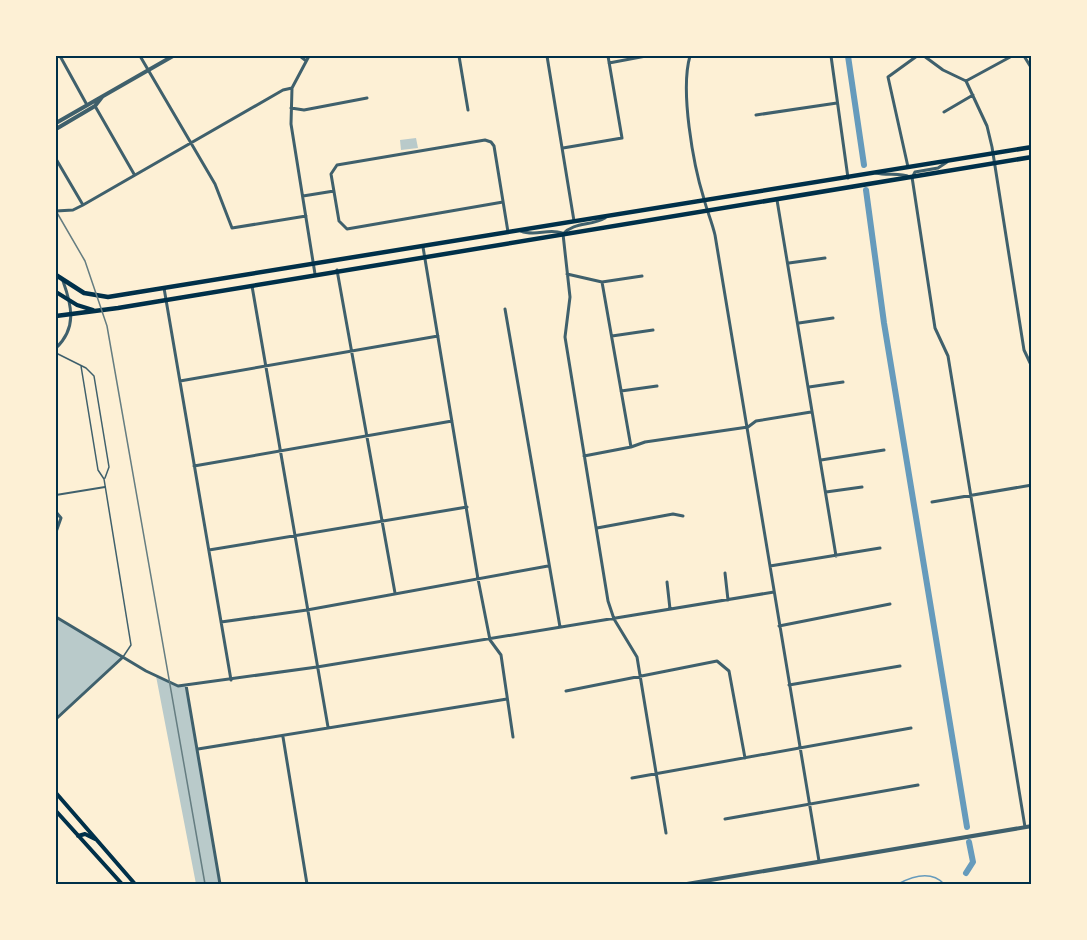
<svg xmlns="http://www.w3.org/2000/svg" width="1087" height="940" font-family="Arial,sans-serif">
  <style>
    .green { fill: #b9caca }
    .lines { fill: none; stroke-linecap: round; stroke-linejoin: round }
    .stream { stroke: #669bbc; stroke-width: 1.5 }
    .canal { stroke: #669bbc; stroke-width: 6 }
    .service { stroke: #3f606c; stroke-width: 1.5 }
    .pedestrian { stroke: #3f606c; stroke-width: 2 }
    .minor { stroke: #3f606c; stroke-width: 3 }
    .tertiary { stroke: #3f606c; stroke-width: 4 }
    .secondary { stroke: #003049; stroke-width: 4 }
    .primary { stroke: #003049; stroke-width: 4.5 }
    .rail { stroke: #657d81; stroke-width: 1.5 }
    .neatline { fill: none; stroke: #003049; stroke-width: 2 }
  </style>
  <rect width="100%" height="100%" fill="#fdf0d5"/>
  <path class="green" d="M416,138L418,148L401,150L400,140Z
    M56,617L123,657L56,719Z
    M156,676L178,686L186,685L220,884H196Z"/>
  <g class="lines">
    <path class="stream" d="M898,884C913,876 931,870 944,884"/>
    <path class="canal" d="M848,56L864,165
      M866,190L884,323L967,827
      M966,873L973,862L969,842"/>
    <path class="service" d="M56,353L86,368L94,376L109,467L105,478
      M81,366L98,470L104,479L131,645L123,657"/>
    <path class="pedestrian" d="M56,495L105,487"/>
    <path class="minor" d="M60,56L87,105
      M140,56L215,184L232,228L306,216
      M300,56L305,60
      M309,56L292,88L291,124L315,274
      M459,56L468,110
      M547,56L574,221
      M690,56C680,90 693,164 704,199C707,211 712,222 715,235L819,861
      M831,56L848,178
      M924,56L943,70L966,81L987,126L992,147L1024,350L1032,367
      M1024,56L1032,69
      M609,63L646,56
      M966,81L1012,56
      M95,106L134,174
      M291,108L304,110L367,98
      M944,112L973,95
      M756,115L837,103
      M563,148L622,138L608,56
      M56,159L83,205
      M908,167L888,77L917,56
      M876,173C888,176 899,172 910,177
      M913,176L915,172L938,168L947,162
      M912,177L935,328L948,356L1025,827
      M303,196L334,191
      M777,200L836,556
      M503,202L347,229L339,221L331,174L337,165L485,140L491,142L494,146L508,232
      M56,211L73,210L83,205L283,90L292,88
      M521,231C535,237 548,228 562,233
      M563,234L570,297L565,337L608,601L614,619L637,657L666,833
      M563,234C574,222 591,226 605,218
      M423,247L478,579L490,640L501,655L513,737
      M789,263L825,258
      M337,270L395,593
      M567,274L602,282L642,276
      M602,282L631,447
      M252,286L328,727
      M164,288L231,680
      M505,309L560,627
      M799,323L833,318
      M612,336L653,330
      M56,348C77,328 72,306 63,281
      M180,381L438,336
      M809,387L843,382
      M621,391L657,386
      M584,456L631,447L645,442L748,427L756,421L811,412
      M821,460L884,450
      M194,466L452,421
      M826,492L862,487
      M932,502L1032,485
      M56,512L61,518L56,532
      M597,528L673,514L683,516
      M209,550L467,507
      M770,566L880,548
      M725,573L728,600
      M667,582L670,609
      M56,617L146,671L178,686L317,667L774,592
      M221,622L307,610L548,566
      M779,626L890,604
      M186,685L220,884
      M789,685L900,666
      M566,691L717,661L729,671L745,758
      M56,719L123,657
      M283,737L307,884
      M198,749L507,699
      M632,778L911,728
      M725,819L918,785"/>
    <path class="tertiary" d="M56,123L173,56
      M56,129L95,106L102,97
      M687,884L1032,826"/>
    <path class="secondary" d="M56,292L77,305L93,310
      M56,793L135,884
      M56,811L122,884
      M78,836L85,834L95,839"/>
    <path class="primary" d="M56,275L84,293L108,297L1032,147
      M56,316L118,308L1032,157"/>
    <path class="rail" d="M56,211L85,261L107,326L205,884"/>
  </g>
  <rect width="1087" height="940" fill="none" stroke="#fdf0d5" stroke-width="114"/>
  <rect x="57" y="57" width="973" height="826" class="neatline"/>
</svg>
